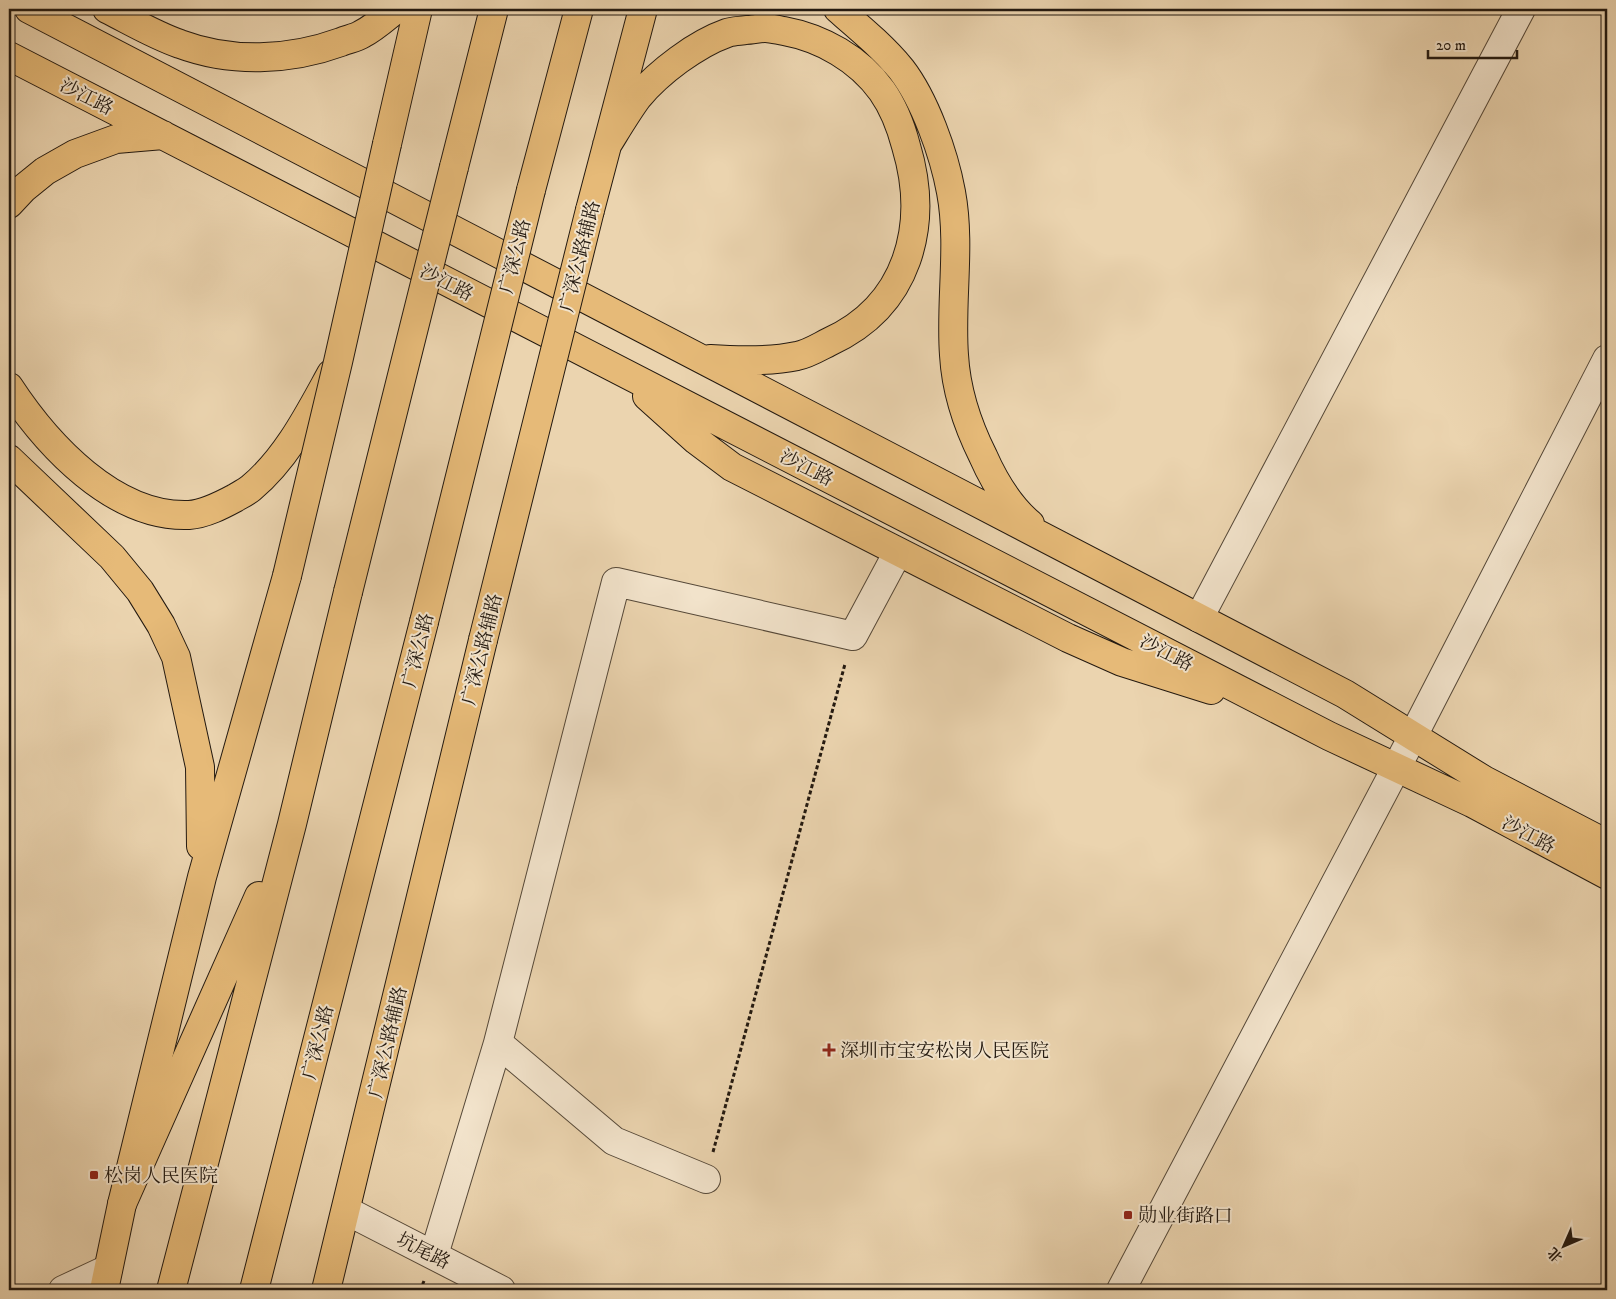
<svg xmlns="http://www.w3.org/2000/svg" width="1616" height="1299" font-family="'IM FELL DW Pica','Noto Serif SC',serif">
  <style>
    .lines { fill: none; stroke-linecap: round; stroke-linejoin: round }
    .minor-casing { stroke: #554838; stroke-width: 30 }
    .major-casing { stroke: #231910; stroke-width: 30 }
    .highway-casing { stroke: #231910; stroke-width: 30 }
    .path { stroke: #231910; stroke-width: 3; stroke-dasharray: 4 2.5; stroke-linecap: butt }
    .minor { stroke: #f2e3cb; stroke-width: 28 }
    .major { stroke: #e6ba78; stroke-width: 28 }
    .highway { stroke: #e6ba78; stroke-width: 28 }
    .major-bridge-casing { stroke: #231910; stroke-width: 30; stroke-linecap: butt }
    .highway-bridge-casing { stroke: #231910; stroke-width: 30; stroke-linecap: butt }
    .major-bridge { stroke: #e6ba78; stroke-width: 28 }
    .highway-bridge { stroke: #e6ba78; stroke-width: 28 }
    .poi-dot { fill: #8f2418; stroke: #f2e3cb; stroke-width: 2 }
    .labels { text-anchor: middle; stroke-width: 4; stroke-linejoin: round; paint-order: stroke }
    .street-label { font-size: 19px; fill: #231910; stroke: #f2e3cb }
    .poi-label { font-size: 19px; fill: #231910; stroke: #f2e3cb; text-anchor: start }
  </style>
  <rect width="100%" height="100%" fill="#ebd4af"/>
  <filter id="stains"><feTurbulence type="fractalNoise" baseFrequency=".004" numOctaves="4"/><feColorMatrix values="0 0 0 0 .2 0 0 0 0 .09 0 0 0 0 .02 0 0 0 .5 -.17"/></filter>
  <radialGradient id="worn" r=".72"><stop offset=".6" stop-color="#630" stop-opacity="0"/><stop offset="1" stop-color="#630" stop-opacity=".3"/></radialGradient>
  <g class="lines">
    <defs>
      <path id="minor" d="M1199,618L1521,9
        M498,1043L616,582L853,636L898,552
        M347,1211L501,1290
        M434,1255L498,1043L614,1141L706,1179
        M63,1290L108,1269
        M1121,1290L1413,736L1607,359"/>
      <path id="major" d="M29,9L1345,694L1484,780L1607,844
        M107,9C131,21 154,35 180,44C231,63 289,61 341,42C348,39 356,38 362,34C374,28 386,17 396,9
        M838,9C860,28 883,47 901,69C925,100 944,154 951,192C961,245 950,301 954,355C956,390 967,424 983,456C994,481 1009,506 1030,524
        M9,56L1329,736L1472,803L1607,875
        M387,144L418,9
        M607,145C617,129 627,112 638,97C659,72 696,44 727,33C733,31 740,31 746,30C752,30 759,28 765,28C771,28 778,30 784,31C822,38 859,59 882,91C894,108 901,127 906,146C930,226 908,306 829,342C819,347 808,354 797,356C769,362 739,361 710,359
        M9,204L24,188L45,171L75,154L116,139L163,135
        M590,210L643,9
        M9,387C47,445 114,518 189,515C205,514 222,505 235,498C240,495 246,492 251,488C287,458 309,414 331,374
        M647,396L696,440L732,467L1068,638L1122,662L1211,690
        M9,459L112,557L140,591L161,625L176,657L200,767L201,846
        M104,1290L122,1204L202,877L287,576
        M326,1290L483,640"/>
      <path id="highway" d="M454,167L494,9
        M531,190L579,9
        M122,1204L259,896
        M171,1290L292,824L348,592
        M254,1290L424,622"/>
    </defs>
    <use href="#minor" class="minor-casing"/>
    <use href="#major" class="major-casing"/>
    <use href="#highway" class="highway-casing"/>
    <path class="path" d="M713,1152L845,664
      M420,1290L424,1281"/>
    <use href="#minor" class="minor"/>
    <use href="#major" class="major"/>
    <use href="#highway" class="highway"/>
    <defs>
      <path id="major-bridge" d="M287,576L338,362L387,144
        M483,640L590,210"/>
      <path id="highway-bridge" d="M348,592L454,167
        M424,622L531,190"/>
    </defs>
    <use href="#major-bridge" class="major-bridge-casing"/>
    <use href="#highway-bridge" class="highway-bridge-casing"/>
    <use href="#major-bridge" class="major-bridge"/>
    <use href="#highway-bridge" class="highway-bridge"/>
  </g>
  <g class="poi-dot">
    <path d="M826.5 1042.5h5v5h5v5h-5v5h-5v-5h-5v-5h5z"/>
    <rect x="89" y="1170" width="10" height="10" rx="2.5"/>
    <rect x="1123" y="1210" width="10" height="10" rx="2.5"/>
  </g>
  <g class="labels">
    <g class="street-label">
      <text transform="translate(87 96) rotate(27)" y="7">沙江路</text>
      <text transform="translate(514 256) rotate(-76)" y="7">广深公路</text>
      <text transform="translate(579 256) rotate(-76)" y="7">广深公路辅路</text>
      <text transform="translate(447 282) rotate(27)" y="7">沙江路</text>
      <text transform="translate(807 467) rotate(27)" y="7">沙江路</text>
      <text transform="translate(481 649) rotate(-76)" y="7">广深公路辅路</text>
      <text transform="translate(417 650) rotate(-76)" y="7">广深公路</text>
      <text transform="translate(1167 652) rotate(27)" y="7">沙江路</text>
      <text transform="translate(1529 834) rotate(28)" y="7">沙江路</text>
      <text transform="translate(317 1042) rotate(-76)" y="7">广深公路</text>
      <text transform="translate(387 1042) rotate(-77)" y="7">广深公路辅路</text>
      <text transform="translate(424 1250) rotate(27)" y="7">坑尾路</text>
    </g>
    <g class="poi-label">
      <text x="840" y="1057">深圳市宝安松岗人民医院</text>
      <text x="104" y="1182">松岗人民医院</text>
      <text x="1138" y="1222">勋业街路口</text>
    </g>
  </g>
  <rect width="1616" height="1299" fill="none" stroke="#ebd4af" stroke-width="30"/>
  <rect x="10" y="10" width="1596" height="1279" fill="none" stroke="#231910" stroke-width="2.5"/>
  <rect x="15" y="15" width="1586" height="1269" fill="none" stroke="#231910"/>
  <g transform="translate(1564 1246) rotate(225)" stroke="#f2e3cb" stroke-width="4" paint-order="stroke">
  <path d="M0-4L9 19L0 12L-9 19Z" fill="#231910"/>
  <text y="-8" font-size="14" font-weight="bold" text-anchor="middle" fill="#231910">北</text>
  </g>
  <path d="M1428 50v8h89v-8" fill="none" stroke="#231910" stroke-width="2.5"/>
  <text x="1436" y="50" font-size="15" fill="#231910" stroke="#f2e3cb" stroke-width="4" paint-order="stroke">20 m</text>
  <rect width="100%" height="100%" filter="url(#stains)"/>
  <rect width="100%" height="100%" fill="url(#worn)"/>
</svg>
